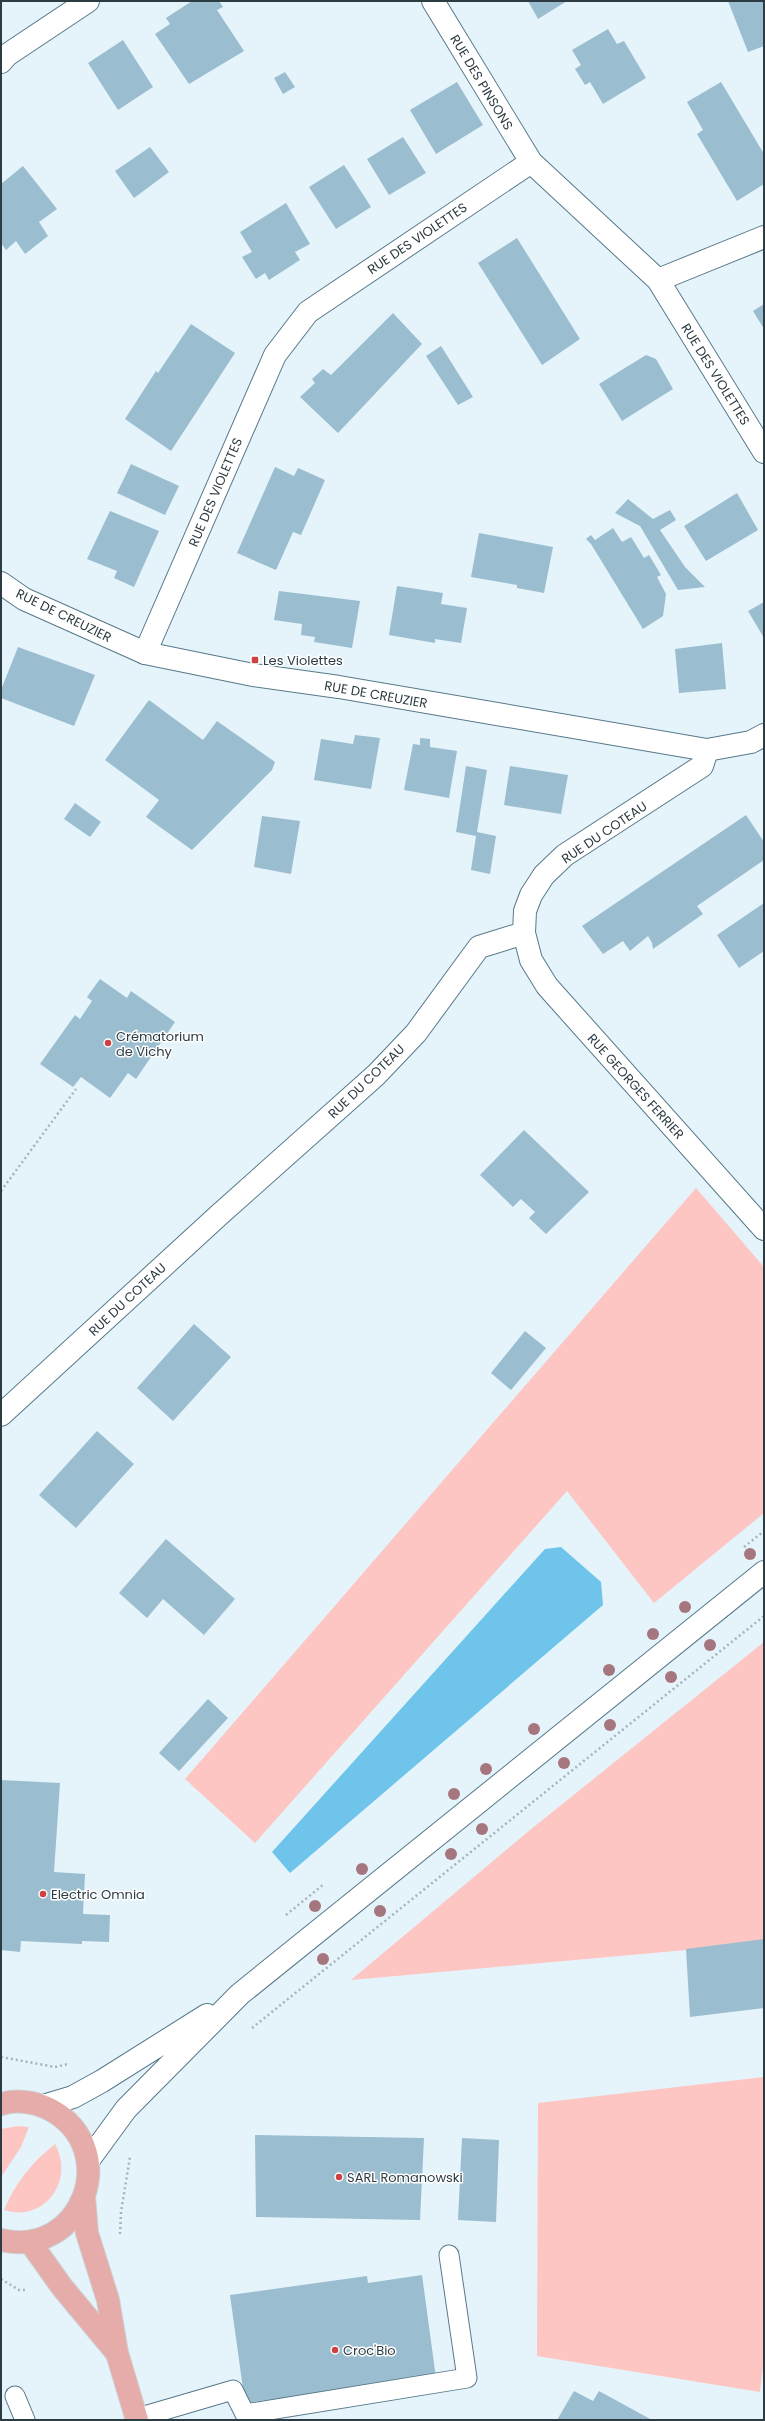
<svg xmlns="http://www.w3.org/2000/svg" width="765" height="2421" font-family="Poppins,sans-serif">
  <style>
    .green { fill: #fec6c2 }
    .water { fill: #6ec4ea }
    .building { fill: #9abecf }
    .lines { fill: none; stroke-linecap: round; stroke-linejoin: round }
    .service-casing { stroke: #577989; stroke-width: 21 }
    .minor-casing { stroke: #577989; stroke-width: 24 }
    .tertiary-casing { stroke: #577989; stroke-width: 24 }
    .primary-casing { stroke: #cdd0d2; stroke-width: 24 }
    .path { stroke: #a5b3bb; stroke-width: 2.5; stroke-dasharray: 2 3; stroke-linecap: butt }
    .service { stroke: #fff; stroke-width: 19 }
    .minor { stroke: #fff; stroke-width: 22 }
    .tertiary { stroke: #fff; stroke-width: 22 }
    .primary { stroke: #e5acaa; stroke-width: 22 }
    .tree { fill: #a5767e }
    .poi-dot { fill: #cf4043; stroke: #fff; stroke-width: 1.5 }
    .labels { text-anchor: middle; stroke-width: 3; stroke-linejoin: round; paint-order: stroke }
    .street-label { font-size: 13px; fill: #2d3c43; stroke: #fff }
    .poi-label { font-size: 13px; fill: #2d3c43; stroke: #fff; text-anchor: start }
  </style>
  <rect width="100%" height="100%" fill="#e5f3fb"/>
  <path class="green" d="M696,1188L764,1267V1513L654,1603L567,1491L255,1843L185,1779Z
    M764,1642V1943L351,1980L530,1830Z
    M764,2077V2358L760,2392L537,2356L538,2103Z
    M18,2126L29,2127L21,2147L1,2177V2129Z
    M55,2144C75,2180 45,2223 4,2210C15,2183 32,2162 55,2144Z"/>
  <path class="water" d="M561,1547L601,1582L603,1605L290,1873L272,1852L545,1549Z"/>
  <path class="building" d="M192,1H219L223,7L217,10L244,51L189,84L155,34L170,24L166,18Z
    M528,1H567L538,19Z
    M728,1H764V46L748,52Z
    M608,29L617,44L624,41L646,78L603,104L590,82L585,85L575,69L581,65L572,50Z
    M123,40L153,87L118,110L88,63Z
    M285,72L295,87L283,94L274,78Z
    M457,82L483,125L436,154L410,110Z
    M721,82L764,154V184L737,201L697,134L703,130L687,102Z
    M403,137L426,173L389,195L367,159Z
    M150,147L169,172L134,198L115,171Z
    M344,165L371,207L336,229L309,187Z
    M23,166L57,209L39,222L48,236L25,254L16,241L6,250L1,243V184Z
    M286,203L310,244L295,252L300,260L269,280L265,273L256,279L242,257L252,252L240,232Z
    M517,238L580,339L542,365L478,263Z
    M764,304V329L753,311Z
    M393,313L422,344L338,433L300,397L315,383L312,379L323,369L331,375Z
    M191,324L235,353L171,451L125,419L156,371L158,373Z
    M441,346L473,397L458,405L426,356Z
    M646,355L656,359L673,389L622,421L599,384Z
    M131,464L179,486L165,515L117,493Z
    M275,467L294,476L298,468L325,480L301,535L293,532L276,570L237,553Z
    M737,493L758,530L706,561L684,526Z
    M628,499L653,519L670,510L676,520L660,530L685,567L705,587L678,590L640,526L615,513Z
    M110,511L159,531L134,587L114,578L117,571L87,559Z
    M613,528L622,542L631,537L644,558L649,555L661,575L657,577L666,594L663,616L643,629L591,544L586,539L591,535L595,540Z
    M479,533L553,547L544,593L517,588V585L471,577Z
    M397,586L443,593L441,604L467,608L461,643L435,639V643L389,635Z
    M279,591L360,601L352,648L314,642L315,637L301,635L302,624L274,620Z
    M764,602V638L748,611Z
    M722,643L726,689L679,693L675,649Z
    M18,647L95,675L74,726L1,698V690Z
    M149,700L203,740L217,721L275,762L272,770L192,850L146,817L159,800L105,760Z
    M355,735L380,738L371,789L314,780L321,739L353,744Z
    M420,738L430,739V747L457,751L449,798L404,790L413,744L420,745Z
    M466,766L487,770L477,832L496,836L490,874L471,870L476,836L456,832Z
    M510,766L568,775L561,814L504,805Z
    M75,803L101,822L90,837L64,819Z
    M746,815L764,842V860L697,906L703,914L653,949L652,943L648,936L630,951L623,941L603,954L582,926Z
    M262,816L300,821L291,874L254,867Z
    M764,903V951L739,968L717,935Z
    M100,979L127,998L131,991L175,1022L136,1079L128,1073L110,1098L81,1077L73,1087L40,1064L75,1015L80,1019L92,1001L87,997Z
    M524,1130L589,1192L546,1234L529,1218L535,1212L521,1199L513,1207L480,1175Z
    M194,1324L231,1357L173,1421L137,1388Z
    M525,1331L546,1348L511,1390L491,1373Z
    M97,1431L134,1464L76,1528L39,1495Z
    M166,1539L235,1599L204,1635L163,1599L147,1618L119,1593Z
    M208,1699L228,1718L179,1771L159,1753Z
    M1,1780L60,1783L54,1872L85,1874L83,1914L110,1915L109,1942L82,1941V1944L21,1941L20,1952L1,1950Z
    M764,1939V2008L690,2017L686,1949Z
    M255,2135L424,2138L420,2220L256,2217Z
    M462,2138L499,2140L496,2222L458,2220Z
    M422,2275L436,2378L245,2403L230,2295L367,2276L368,2283Z
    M574,2391L593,2401L599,2391L652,2420H557Z"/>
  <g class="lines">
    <defs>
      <path id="service" d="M15,2396L25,2420
        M137,2418L233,2390L245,2414L467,2378L449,2255"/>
      <path id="minor" d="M433,1L531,162
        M1,62L7,55L88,1
        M658,280L764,237
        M145,653L275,355L308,312L531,162L658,280L764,452
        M707,750L702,766L565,855L544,875L531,895L525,911L524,933L531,960L547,986L764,1229
        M1,1415L219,1215L376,1075L416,1033L479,947L524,933"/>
      <path id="tertiary" d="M1,583L24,599L145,653L253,675L339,687L707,750L751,742L764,735
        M43,2106L73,2097L102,2081L207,2015
        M88,2161L126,2109L240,1994L764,1572"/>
      <path id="primary" d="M1,2104C17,2099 36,2102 51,2110C123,2150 82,2259 1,2240
        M84,2197L87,2233L108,2300L117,2353L137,2420
        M30,2242L62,2287L116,2352"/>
    </defs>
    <use href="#service" class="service-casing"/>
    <use href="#minor" class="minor-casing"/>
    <use href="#tertiary" class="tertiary-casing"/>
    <use href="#primary" class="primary-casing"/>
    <path class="path" d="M1,1191L76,1089
      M744,1547L764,1531
      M286,1915L324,1884
      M252,2028L764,1616
      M1,2057L55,2067L68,2064
      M120,2234L121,2212L130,2157
      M1,2279L19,2290H26"/>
    <use href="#service" class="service"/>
    <use href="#minor" class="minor"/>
    <use href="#tertiary" class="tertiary"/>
    <use href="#primary" class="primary"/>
  </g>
  <g class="tree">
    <circle cx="750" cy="1554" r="6"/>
    <circle cx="685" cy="1607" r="6"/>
    <circle cx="653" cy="1634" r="6"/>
    <circle cx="710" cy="1645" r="6"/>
    <circle cx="609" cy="1670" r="6"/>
    <circle cx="671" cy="1677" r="6"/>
    <circle cx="610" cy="1725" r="6"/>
    <circle cx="534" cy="1729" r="6"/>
    <circle cx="564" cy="1763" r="6"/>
    <circle cx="486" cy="1769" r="6"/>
    <circle cx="454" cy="1794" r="6"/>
    <circle cx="482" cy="1829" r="6"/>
    <circle cx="451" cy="1854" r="6"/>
    <circle cx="362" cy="1869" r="6"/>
    <circle cx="315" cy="1906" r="6"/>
    <circle cx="380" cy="1911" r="6"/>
    <circle cx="323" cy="1959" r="6"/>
  </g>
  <g class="poi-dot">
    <rect x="251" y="656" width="8" height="8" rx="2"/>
    <circle cx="108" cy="1043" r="4"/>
    <circle cx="43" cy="1894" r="4"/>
    <circle cx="339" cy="2177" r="4"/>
    <circle cx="335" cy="2350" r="4"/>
  </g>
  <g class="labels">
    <g class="street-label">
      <text transform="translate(482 82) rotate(59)" y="5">RUE DES PINSONS</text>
      <text transform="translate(417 238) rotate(-34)" y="5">RUE DES VIOLETTES</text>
      <text transform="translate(716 374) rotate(58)" y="5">RUE DES VIOLETTES</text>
      <text transform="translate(215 492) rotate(-67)" y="5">RUE DES VIOLETTES</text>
      <text transform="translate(64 615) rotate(26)" y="5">RUE DE CREUZIER</text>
      <text transform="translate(376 694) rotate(10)" y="5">RUE DE CREUZIER</text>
      <text transform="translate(604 832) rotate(-34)" y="5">RUE DU COTEAU</text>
      <text transform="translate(366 1081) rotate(-44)" y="5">RUE DU COTEAU</text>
      <text transform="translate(636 1086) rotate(48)" y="5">RUE GEORGES FERRIER</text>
      <text transform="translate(127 1299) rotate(-43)" y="5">RUE DU COTEAU</text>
    </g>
    <g class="poi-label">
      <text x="263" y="665">Les Violettes</text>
      <text x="116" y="1041">Crématorium<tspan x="116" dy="15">de Vichy</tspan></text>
      <text x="51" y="1899">Electric Omnia</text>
      <text x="347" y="2182">SARL Romanowski</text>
      <text x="343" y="2355">Croc'Bio</text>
    </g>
  </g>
  <rect width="765" height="2421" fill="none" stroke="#2d3c43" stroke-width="4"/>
</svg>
